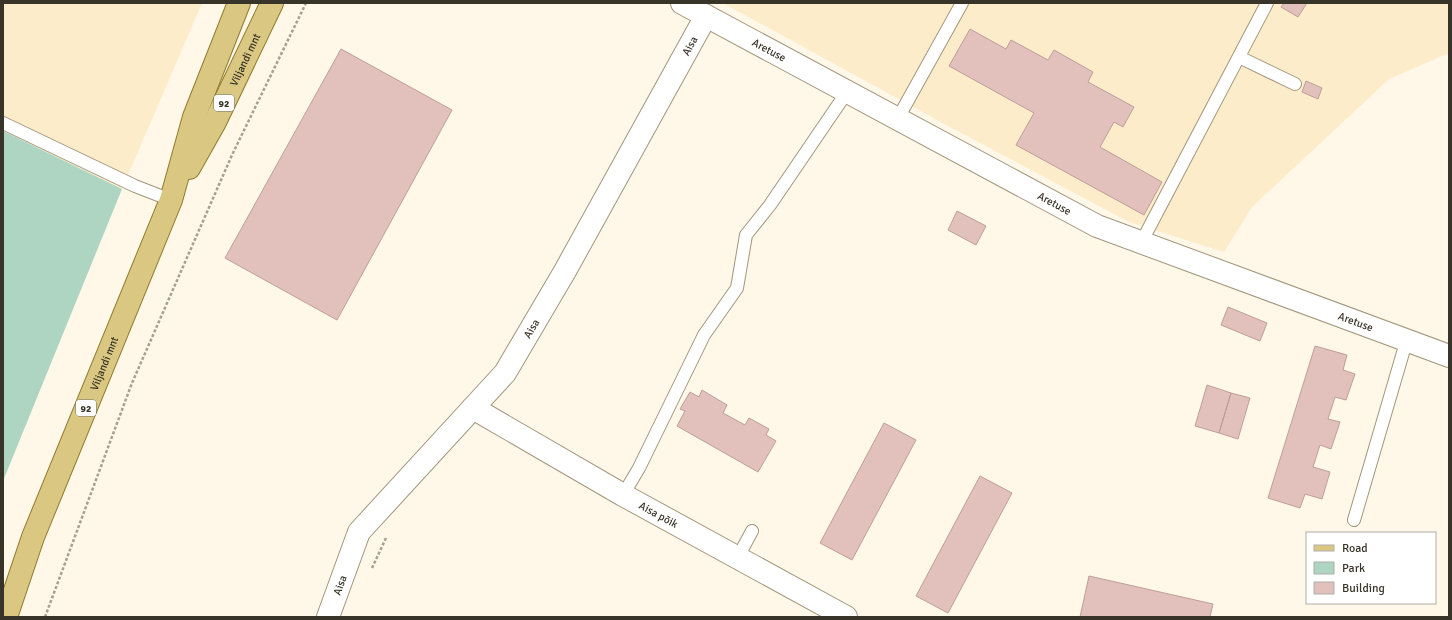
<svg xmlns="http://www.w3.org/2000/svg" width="1452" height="620" font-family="Signika,sans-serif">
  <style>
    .built { fill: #fdecca }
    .green { fill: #aed4c2 }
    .building { fill: #e2c0bc; stroke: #be9e9a }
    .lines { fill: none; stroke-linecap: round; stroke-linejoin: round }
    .service-casing { stroke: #a2967d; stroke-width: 14 }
    .minor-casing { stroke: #a2967d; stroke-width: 24 }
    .primary-casing { stroke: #907c2d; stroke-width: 24 }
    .path { stroke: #a6a092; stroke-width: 2.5; stroke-dasharray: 3 2; stroke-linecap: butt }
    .service { stroke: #fff; stroke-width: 12 }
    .minor { stroke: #fff; stroke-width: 22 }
    .primary { stroke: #d9c782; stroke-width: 22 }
    .labels { text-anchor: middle; stroke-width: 3; stroke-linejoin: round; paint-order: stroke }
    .shield { fill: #fff; stroke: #747169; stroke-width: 1 }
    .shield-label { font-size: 10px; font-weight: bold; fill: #393429 }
    .street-label { font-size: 11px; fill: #393429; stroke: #fff }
  </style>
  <rect width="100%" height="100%" fill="#fff7e7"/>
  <path class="built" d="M3,3H202L122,189L3,131Z
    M723,3H1449V53L1389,79L1252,207L1224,252L1129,222L950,127Z"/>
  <path class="green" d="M3,131L122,189L3,481Z"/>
  <path class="building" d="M1284,3H1307L1298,17L1281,7Z
    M970,29L1006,49L1011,40L1048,60L1054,50L1093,72L1088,82L1134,107L1123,127L1114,122L1100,147L1162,182L1144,215L1016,145L1034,113L949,66Z
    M341,49L452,110L337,320L225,258Z
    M1306,81L1322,88L1318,99L1302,92Z
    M957,211L986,226L976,245L948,230Z
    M1228,307L1267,323L1260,341L1221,325Z
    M1315,346L1347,355L1343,370L1355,374L1346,400L1335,397L1328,419L1340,422L1331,449L1320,445L1313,467L1330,472L1322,499L1305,494L1300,508L1268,498Z
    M1207,385L1231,393L1219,433L1195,426Z
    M702,390L727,405L723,413L745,425L749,418L769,429L766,435L776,441L758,472L677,426L685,411L680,409L690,392L699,397Z
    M1231,393L1250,398L1238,439L1219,433Z
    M884,423L916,440L852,560L820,543Z
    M980,476L1012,493L948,613L916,596Z
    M1089,576L1213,604L1210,617H1080Z"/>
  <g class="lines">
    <defs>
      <path id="service" d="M1239,57L1295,84
        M897,120L962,3
        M3,123L135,186L171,200
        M1141,243L1267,3
        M623,495L639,468L704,335L737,288L746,235L770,205L847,92
        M1354,520L1407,339
        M738,557L752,531"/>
      <g id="minor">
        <path id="s1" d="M682,3L1097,226L1449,356"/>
        <path id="s2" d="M473,408L623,495L846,617"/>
        <path id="s3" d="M328,617L359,532L505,373L565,271L706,16"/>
      </g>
      <g id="primary">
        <path id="s4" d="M189,168L215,122L272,3"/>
        <path id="s5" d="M6,617L33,537L171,200L194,117L239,3"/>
      </g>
    </defs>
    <use href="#service" class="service-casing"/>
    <use href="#minor" class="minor-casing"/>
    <use href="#primary" class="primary-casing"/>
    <path class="path" d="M372,568L386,538
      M45,617L132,383L232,155L306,3"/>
    <use href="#service" class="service"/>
    <use href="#minor" class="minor"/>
    <use href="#primary" class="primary"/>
  </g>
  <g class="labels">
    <g class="shield">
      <rect x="214" y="95" width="20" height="16" rx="3"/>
      <rect x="76" y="400" width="20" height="16" rx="3"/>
    </g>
    <g class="shield-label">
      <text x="224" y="107">92</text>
      <text x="86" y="412">92</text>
    </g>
    <g class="street-label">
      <text dy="4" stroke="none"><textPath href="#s3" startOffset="682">Aisa</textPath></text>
      <text dy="4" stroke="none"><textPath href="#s1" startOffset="99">Aretuse</textPath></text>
      <text dy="4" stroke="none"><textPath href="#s4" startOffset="122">Viljandi mnt</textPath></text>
      <text dy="4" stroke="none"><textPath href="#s1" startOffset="423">Aretuse</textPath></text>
      <text dy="4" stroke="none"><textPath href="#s1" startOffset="747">Aretuse</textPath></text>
      <text dy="4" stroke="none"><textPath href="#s3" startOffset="358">Aisa</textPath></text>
      <text dy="4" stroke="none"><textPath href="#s5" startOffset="272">Viljandi mnt</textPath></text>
      <text dy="4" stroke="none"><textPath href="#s2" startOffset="214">Aisa põik</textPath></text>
      <text dy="4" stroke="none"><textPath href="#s3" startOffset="34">Aisa</textPath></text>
    </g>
  </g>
  <rect width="1452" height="620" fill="none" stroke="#393429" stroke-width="8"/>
  <rect x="1306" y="532" width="130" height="72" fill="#ffffff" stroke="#b0aea9"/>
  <rect x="1314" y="545" width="20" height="6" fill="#d9c782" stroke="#b0aea9"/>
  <text x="1342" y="552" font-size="12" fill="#393429">Road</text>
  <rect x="1314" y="562" width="20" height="12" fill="#aed4c2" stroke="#b0aea9"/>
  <text x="1342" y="572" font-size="12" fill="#393429">Park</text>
  <rect x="1314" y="582" width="20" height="12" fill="#e2c0bc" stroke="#b0aea9"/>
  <text x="1342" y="592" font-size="12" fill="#393429">Building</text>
</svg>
